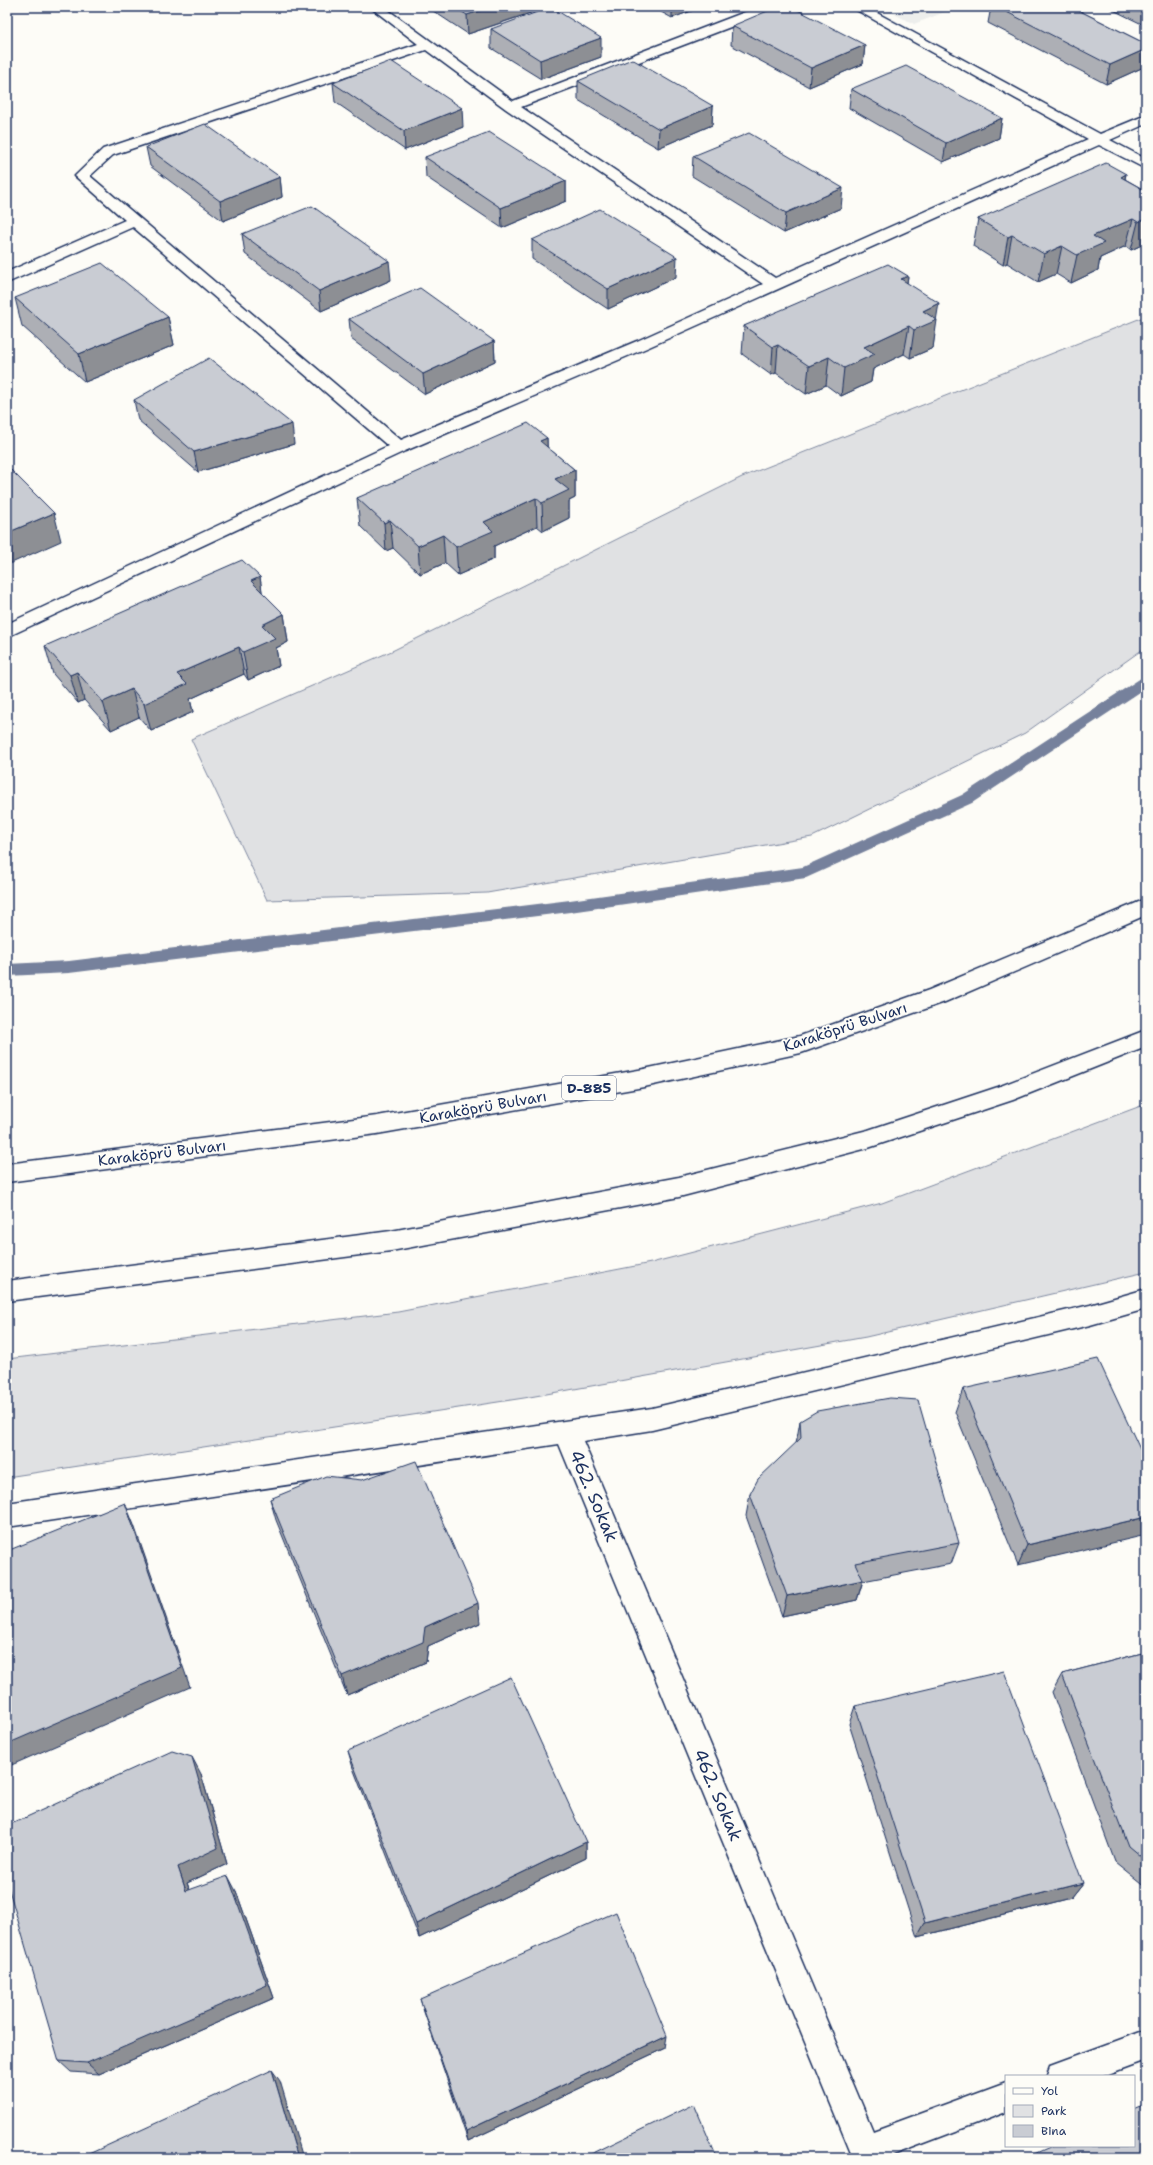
<svg xmlns="http://www.w3.org/2000/svg" width="1153" height="2165" font-family="'Shantell Sans',sans-serif">
  <style>
    .built { fill: #edeeec }
    .green { fill: #e0e1e3; stroke: #7e88a0 }
    .lines { fill: none; stroke-linecap: round; stroke-linejoin: round }
    .stream { fill: #76819c; fill-rule: evenodd }
    .minor-casing { stroke: #1b2f5e; stroke-width: 3 }
    .trunk-casing { stroke: #1b2f5e; stroke-width: 3 }
    .minor { fill: #fdfcf7; fill-rule: evenodd }
    .trunk { fill: #fdfcf7; fill-rule: evenodd }
    .wall { fill: #adafb5; stroke: #1b2f5e }
    .shaded-wall { fill: #8d8f94; stroke: #1b2f5e }
    .building { fill: #c9ccd3; stroke: #1b2f5e }
    .labels { text-anchor: middle; stroke-width: 4; stroke-linejoin: round; paint-order: stroke }
    .shield { fill: #fdfcf7; stroke: #5f6c8c; stroke-width: 1 }
    .shield-label { font-size: 14px; font-weight: bold; fill: #1b2f5e }
    .street-label { font-size: 15px; fill: #1b2f5e; stroke: #fdfcf7 }
    .near-street-label { font-size: 18px; fill: #1b2f5e; stroke: #fdfcf7 }
  </style>
  <rect width="100%" height="100%" fill="#fdfcf7"/>
  <filter id="ink" filterUnits="userSpaceOnUse"><feTurbulence type="fractalNoise" baseFrequency=".025" numOctaves="2"/><feDisplacementMap in="SourceGraphic" scale="8" xChannelSelector="R" yChannelSelector="G"/><feConvolveMatrix kernelMatrix="1 2 1 2 8 2 1 2 1" color-interpolation-filters="sRGB"/></filter>
  <g filter="url(#ink)">
    <path class="built" d="M880,7H958L914,24Z"/>
    <path class="green" d="M1146,316V647L1025,733L812,837L487,893L267,900L191,739L394,650L742,477Z
      M1146,1104V1272L866,1337L524,1398L7,1477V1359L398,1312L651,1263L882,1203Z"/>
    <g class="lines">
      <path class="stream" d="M1146,676V688L972,803L806,878L570,912L69,973L7,976V964L69,961L570,900L803,867L962,795L1141,678Z"/>
      <defs>
        <path id="minor" d="M370,7H384L513,101L758,7H776L775,10L521,107L775,278L1088,139L851,7H866L1100,134L1146,115V124L1110,140L1146,159V169L1099,145L649,347L405,451L7,637V624L388,446L133,227L7,283V272L125,220L75,176L103,149L418,44ZM426,50L506,109L763,284L637,341L401,440L90,176L113,155Z
          M1146,1289V1309L1090,1325L652,1430L583,1441L873,2131L1006,2082V2112L885,2158H853L559,1444L7,1527V1503L652,1408L1090,1305Z
          M1146,2030V2060L1103,2076H1047L1051,2065Z"/>
        <path id="trunk" d="M1146,899V915L945,1002L801,1053L644,1087L377,1134L7,1182V1164L377,1116L644,1069L800,1036L929,990Z
          M1146,1030V1047L1013,1100L868,1148L679,1197L391,1251L7,1301V1281L391,1231L679,1177L868,1130L998,1087Z"/>
      </defs>
      <use href="#minor" class="minor-casing"/>
      <use href="#trunk" class="trunk-casing"/>
      <use href="#minor" class="minor"/>
      <use href="#trunk" class="trunk"/>
    </g>
    <path class="wall" d="M427,7H542V9L468,34Z
      M652,7H702L672,18Z
      M991,7H1072L1146,44V66L1106,84L988,23Z
      M1107,7H1146V26Z
      M732,26L865,45L863,64L809,87L731,45Z
      M491,29L601,57L541,79L491,48Z
      M578,81L713,106L712,125L658,148L578,100Z
      M333,83L463,127L405,150L335,102Z
      M851,89L1002,118L999,138L943,162L849,108Z
      M146,147L280,177L282,197L223,221L150,166Z
      M693,156L841,208L784,233L692,176Z
      M425,157L566,181V201L502,228L426,177Z
      M1126,174L1125,179L1146,191V243L1131,250L1126,246L1100,258L1098,270L1071,283L1056,274L1038,282L1007,263L1003,265L973,246L978,219Z
      M242,234L391,280L321,311L245,254Z
      M532,240L676,277L608,309L532,259Z
      M908,276L907,283L936,320L933,348L910,358L904,354L873,369L871,382L841,396L826,385L806,394L776,373L771,375L742,354L744,326Z
      M15,298L168,317L174,345L85,382L22,326Z
      M349,319L494,341L495,361L425,394L351,339Z
      M134,400L294,444L198,472L138,420Z
      M547,438V447L575,470V498L569,501V518L543,531L537,526L494,546V559L458,575L445,563L420,574L393,548L386,551L360,526L357,498Z
      M260,577L262,593L284,614L288,642L276,648L279,666L248,680L244,674L190,699L193,712L151,731L139,717L111,730L84,700L78,703L53,674L45,646Z
      M1146,1360V1370L1143,1365Z
      M963,1389L1146,1462L1018,1565L955,1412Z
      M800,1421L959,1543L951,1564L863,1581L857,1600L782,1616L746,1516L750,1494L796,1444Z
      M270,1499L480,1623L428,1646L426,1662L347,1695L276,1520Z
      M1146,1652V1887L1115,1862L1052,1692L1062,1674Z
      M855,1706L1083,1883L1071,1898L917,1937L849,1724Z
      M348,1751L586,1842V1858L419,1938L353,1768Z
      M201,1774L227,1864L187,1883L190,1890L236,1891L274,1998L99,2074L71,2072L59,2061Z
      M420,1999L665,2048L468,2141L424,2012Z"/>
    <path class="shaded-wall" d="M492,7H542V9L468,34L467,15Z
      M672,7H702L672,18Z
      M601,38V57L541,79L540,60Z
      M865,45L863,64L809,87L811,68Z
      M1146,49V66L1106,84L1110,65Z
      M713,106L712,125L658,148L659,129Z
      M462,108L463,127L405,150L404,131Z
      M1002,118L999,138L943,162L946,143Z
      M1126,174L1120,202L1121,177Z
      M280,177L282,197L223,221L220,201Z
      M566,181V201L502,228L501,208Z
      M843,188L841,208L784,233L786,213Z
      M1146,204V243L1131,250L1138,222L1144,205Z
      M1133,219L1126,246L1100,258L1098,270L1071,283L1077,255L1093,236Z
      M1012,235L1007,263L1003,265L1008,237Z
      M1062,246L1056,274L1038,282L1044,254Z
      M677,257L676,277L608,309V289Z
      M389,261L391,280L321,311L319,291Z
      M908,276L904,304L901,279Z
      M939,303L936,321L937,320L933,348L910,358L914,330L923,311Z
      M168,317L174,345L85,382L79,354Z
      M909,326L904,354L873,369L871,382L841,396L844,368L864,347Z
      M494,341L495,361L425,394L423,374Z
      M778,345L776,373L771,375L773,347Z
      M829,357L826,385L806,394L809,366Z
      M292,424L294,444L198,472L194,452Z
      M547,438L548,466L540,441Z
      M575,470V498L569,501V518L543,531L542,503L555,479Z
      M536,498L537,526L494,546V559L458,575L456,547L484,522Z
      M54,513L61,541L7,565V533Z
      M390,520L393,548L386,551L384,523Z
      M443,535L445,563L420,574L418,546Z
      M260,577L264,605L251,581Z
      M284,614L288,642L276,648L279,666L248,680L243,652L262,625Z
      M239,647L244,674L190,699L193,712L151,731L144,704L177,674Z
      M77,672L84,700L78,703L70,675Z
      M132,689L139,717L111,730L103,702Z
      M125,1503L134,1525L190,1687L7,1767V1744Z
      M1146,1517V1535L1018,1565L1027,1545Z
      M863,1580L857,1600L782,1616L787,1596Z
      M478,1603L480,1623L428,1646L426,1662L347,1695L342,1676L425,1627Z
      M192,1757L201,1774L227,1864L187,1883L195,1906L186,1891L178,1867Z
      M586,1842V1858L419,1938L416,1924Z
      M228,1876L236,1891L274,1998L99,2074L87,2063Z
      M1083,1883L1071,1898L917,1937L925,1923Z
      M667,2036L665,2048L468,2141L466,2131Z
      M272,2070L280,2081L303,2158H298Z"/>
    <path class="building" d="M454,7H492L467,15Z
      M551,7L601,38L540,60L491,29Z
      M777,7H792L865,45L811,68L732,26Z
      M997,7H1072L1146,44V49L1110,65Z
      M632,59L713,106L659,129L578,81Z
      M391,61L462,108L404,131L333,83Z
      M906,66L1002,118L946,143L851,89Z
      M205,124L280,177L220,201L146,147Z
      M489,132L566,181L501,208L425,157Z
      M749,133L843,188L786,213L693,156Z
      M1106,163L1126,174L1121,177L1146,191V204L1144,205L1146,206V219L1138,222L1133,219L1093,236L1104,243L1077,255L1062,246L1044,254L1012,235L1008,237L978,219Z
      M312,206L389,261L319,291L242,234Z
      M600,209L677,257L608,289L532,240Z
      M102,263L168,317L79,354L15,298Z
      M888,264L908,276L901,279L939,303L923,311L937,320L914,330L909,326L864,347L875,354L844,368L829,357L809,366L778,345L773,347L744,326Z
      M420,288L494,341L423,374L349,319Z
      M209,358L292,424L194,452L134,400Z
      M528,423L547,438L540,441L575,470L555,479L569,490L542,503L536,498L484,522L493,531L456,547L443,535L418,546L390,520L384,523L357,498Z
      M7,466L54,513L7,533Z
      M242,560L260,577L251,581L284,614L262,625L275,638L243,652L239,647L177,674L187,684L144,704L132,689L103,702L77,672L70,675L45,646Z
      M1098,1359L1146,1462V1517L1027,1545L963,1389Z
      M890,1398L918,1400L959,1543L855,1563L863,1580L787,1596L750,1494L758,1479L801,1438L800,1421L817,1411Z
      M416,1461L478,1603L425,1627L423,1642L342,1676L270,1499L326,1476L362,1480Z
      M125,1503L182,1668L7,1744V1551Z
      M1146,1652V1861L1128,1846L1062,1674Z
      M1004,1671L1083,1883L925,1923L855,1706Z
      M511,1677L586,1842L416,1924L348,1751Z
      M172,1751L192,1757L218,1848L178,1867L186,1891L228,1876L267,1985L87,2063L59,2061L7,1883V1830L9,1825Z
      M616,1912L667,2036L466,2131L420,1999Z
      M272,2070L298,2158H80Z
      M694,2104L717,2158H583Z
      M1146,2105V2158H1025L1052,2146H1134V2110Z"/>
  </g>
  <g class="labels">
    <rect class="shield" x="562" y="1076" width="54" height="24" rx="3"/>
    <g class="shield-label">
      <text x="589" y="1093">D-885</text>
    </g>
    <g class="street-label">
      <text transform="translate(845 1027) rotate(-18)" y="5">Karaköprü Bulvarı</text>
      <text transform="translate(483 1107) rotate(-10)" y="5">Karaköprü Bulvarı</text>
      <text transform="translate(162 1153) rotate(-7)" y="5">Karaköprü Bulvarı</text>
    </g>
    <g class="near-street-label">
      <text transform="translate(594 1496) rotate(67)" y="6">462. Sokak</text>
      <text transform="translate(718 1795) rotate(67)" y="6">462. Sokak</text>
    </g>
  </g>
  <rect width="1153" height="2165" fill="none" stroke="#fdfcf7" stroke-width="24"/>
  <rect x="12" y="12" width="1129" height="2141" fill="none" stroke="#1b2f5e" stroke-width="1.5" filter="url(#ink)"/>
  <rect x="1005" y="2075" width="130" height="72" fill="#fdfcf7" stroke="#a3aaba"/>
  <rect x="1013" y="2088" width="20" height="6" fill="#fdfcf7" stroke="#a3aaba"/>
  <text x="1041" y="2095" font-size="12" fill="#1b2f5e">Yol</text>
  <rect x="1013" y="2105" width="20" height="12" fill="#e0e1e3" stroke="#a3aaba"/>
  <text x="1041" y="2115" font-size="12" fill="#1b2f5e">Park</text>
  <rect x="1013" y="2125" width="20" height="12" fill="#c9ccd3" stroke="#a3aaba"/>
  <text x="1041" y="2135" font-size="12" fill="#1b2f5e">Bina</text>
</svg>
